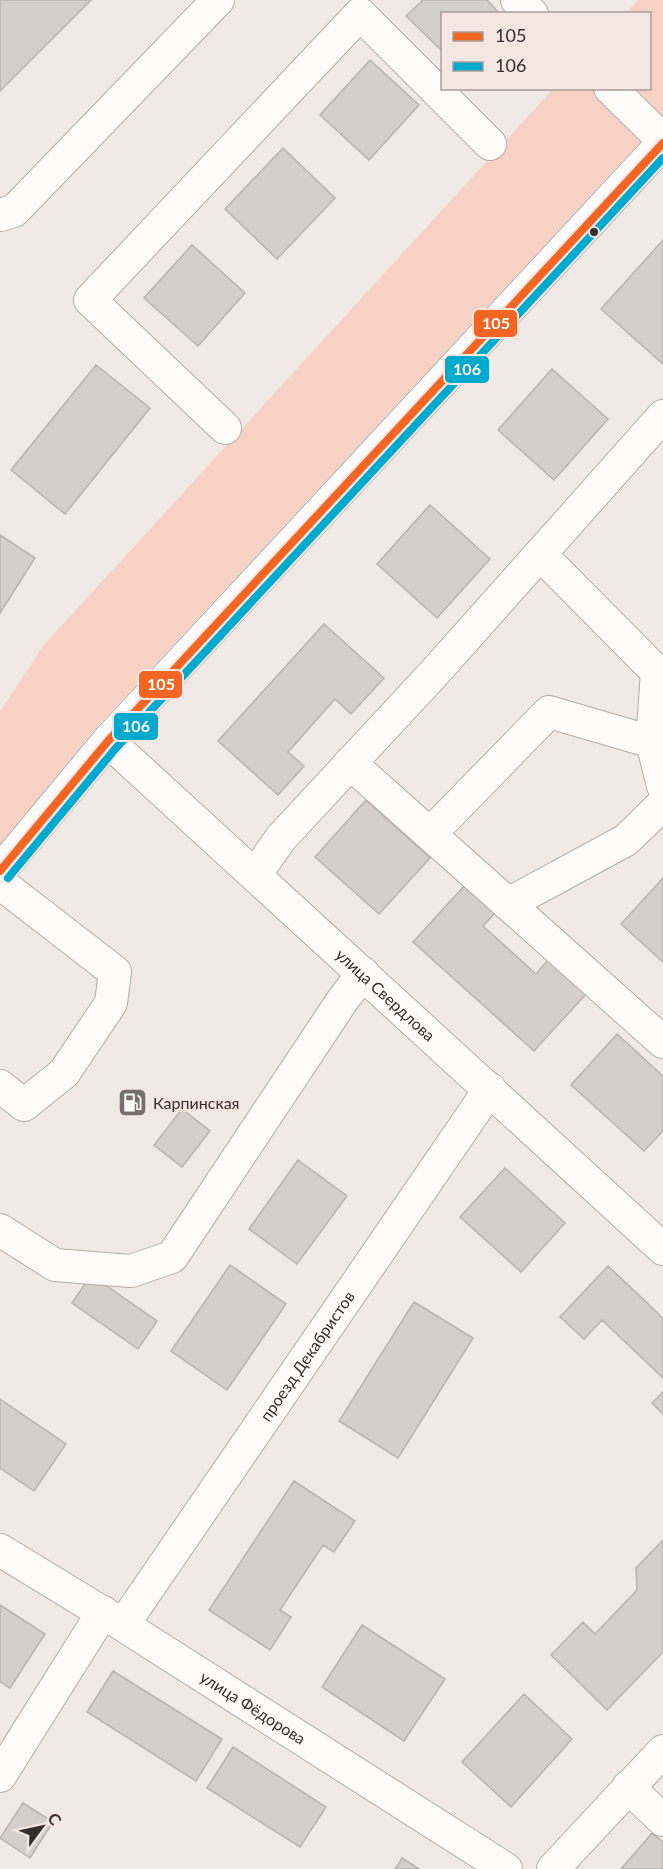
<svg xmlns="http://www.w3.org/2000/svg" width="663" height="1869" font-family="Lato,sans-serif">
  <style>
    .green { fill: #f7d1c4 }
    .building { fill: #d4cfcd; stroke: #b8b3b0; stroke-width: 1.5 }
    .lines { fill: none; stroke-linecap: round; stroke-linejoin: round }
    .minor-casing { stroke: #b2acaa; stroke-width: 34 }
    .minor { stroke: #fdfcfb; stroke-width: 32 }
    .bus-1-casing { stroke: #f4e7e2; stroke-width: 12 }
    .bus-2-casing { stroke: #f4e7e2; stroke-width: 12 }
    .bus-1 { stroke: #f26522; stroke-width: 8 }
    .bus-2 { stroke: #00a9ce; stroke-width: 8 }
    .bus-dot { fill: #342e2d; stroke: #f4e7e2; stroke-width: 2 }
    .labels { text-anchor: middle; stroke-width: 6; stroke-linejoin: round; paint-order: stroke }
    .street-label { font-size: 16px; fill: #342e2d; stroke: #f4e7e2 }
    .poi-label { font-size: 16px; fill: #342e2d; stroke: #f4e7e2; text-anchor: start }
    .line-badge { stroke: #f4e7e2; stroke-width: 2 }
    .badge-label { font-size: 16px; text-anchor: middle; font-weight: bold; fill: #fff }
  </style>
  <rect width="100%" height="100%" fill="#f0e9e6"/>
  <path class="green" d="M638,0H663V116L659,121L625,89L650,88V14H625Z
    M553,89H593L646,136L95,729L0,845V711L43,646Z"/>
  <path class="building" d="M0,0H91L0,91Z
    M423,0H487L500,14H442V51L406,16Z
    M370,60L419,105L369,160L320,115Z
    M283,148L335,198L277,259L225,209Z
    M663,240V364L601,309Z
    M192,245L245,293L198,346L144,298Z
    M96,365L150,408L65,514L11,470Z
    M552,369L608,419L554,480L498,430Z
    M430,505L490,559L437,618L377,564Z
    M0,535L35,558L0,613Z
    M324,624L384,678L351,714L335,699L288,752L304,766L278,795L218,741Z
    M366,800L430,858L379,914L315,857Z
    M663,878V962L621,924Z
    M466,884L496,912L483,926L536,974L549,959L587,993L534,1051L413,942Z
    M617,1034L663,1076V1131L644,1151L571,1085Z
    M182,1109L210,1131L182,1167L154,1145Z
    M298,1160L347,1196L297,1264L249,1229Z
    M505,1168L565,1223L521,1272L460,1217Z
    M230,1265L286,1304L227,1390L171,1351Z
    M608,1266L663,1318V1378L602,1320L584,1339L560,1317Z
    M91,1275L157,1321L138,1349L72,1303Z
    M414,1302L473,1338L398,1458L339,1421Z
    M663,1392V1414L652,1403Z
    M0,1399L66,1444L34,1491L0,1468Z
    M294,1481L355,1521L334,1552L323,1545L280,1610L291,1617L270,1650L209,1610Z
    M663,1540V1652L607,1710L551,1655L583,1622L595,1634L637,1590L636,1568Z
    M0,1605L45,1634L10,1688L0,1682Z
    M362,1625L445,1679L404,1741L322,1687Z
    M113,1671L222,1739L196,1781L87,1712Z
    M524,1694L572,1739L511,1807L462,1762Z
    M233,1747L326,1807L300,1847L207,1788Z
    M23,1803L53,1822L30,1858L0,1838Z
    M652,1833L663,1842V1869H621Z
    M402,1858L419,1869H395Z"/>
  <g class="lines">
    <defs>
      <g id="minor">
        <path d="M517,0L532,14"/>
        <path d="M610,88L663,140"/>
        <path d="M0,215L14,211L218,0"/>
        <path d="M225,428L90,300L360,14L490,144"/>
        <path d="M540,554L657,672L652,742L663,786"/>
        <path id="s1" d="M108,741L663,1249"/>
        <path d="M350,763L663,1042"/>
        <path d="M430,834L549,712L652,742"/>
        <path d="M0,871L108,741L663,143"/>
        <path d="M255,875L281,838L436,671L663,416"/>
        <path d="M0,883L115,972L111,1003L64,1073L24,1105L0,1086"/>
        <path d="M508,904L626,840L663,804"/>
        <path d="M0,1230L55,1265L131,1271L172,1257L342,1001L363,973"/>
        <path id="s2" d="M0,1550L123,1625L506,1869"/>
        <path id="s3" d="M123,1625L490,1089"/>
        <path d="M0,1776L103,1612"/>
        <path d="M628,1787L663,1820"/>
        <path d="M553,1869L663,1751"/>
      </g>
    </defs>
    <use href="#minor" class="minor-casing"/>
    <use href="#minor" class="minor"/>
    <defs>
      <path id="bus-1" d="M0,871L108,741L663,143"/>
      <path id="bus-2" d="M8,878L116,748L663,158"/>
    </defs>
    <use href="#bus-1" class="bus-1-casing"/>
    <use href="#bus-2" class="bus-2-casing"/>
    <use href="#bus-1" class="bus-1"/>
    <use href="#bus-2" class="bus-2"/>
  </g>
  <defs>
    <symbol id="fuel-square" viewBox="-11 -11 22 22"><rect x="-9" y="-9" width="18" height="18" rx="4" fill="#766f6e" stroke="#f4e7e2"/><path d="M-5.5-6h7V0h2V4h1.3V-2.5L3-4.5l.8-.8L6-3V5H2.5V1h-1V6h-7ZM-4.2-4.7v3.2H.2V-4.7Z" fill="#fff"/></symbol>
  </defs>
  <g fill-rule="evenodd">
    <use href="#fuel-square" x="116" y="1086" width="33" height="33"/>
  </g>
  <circle class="bus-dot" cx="594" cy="232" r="5"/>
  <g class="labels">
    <g class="street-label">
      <text dy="6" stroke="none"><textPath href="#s1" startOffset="376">улица Свердлова</textPath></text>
      <text dy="6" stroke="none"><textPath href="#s3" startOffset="326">проезд Декабристов</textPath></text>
      <text dy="6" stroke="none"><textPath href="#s2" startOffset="298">улица Фёдорова</textPath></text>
    </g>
    <g class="poi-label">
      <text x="153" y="1109">Карпинская</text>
    </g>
  </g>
  <g class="line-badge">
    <rect x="473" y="309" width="45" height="29" rx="6" fill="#f26522"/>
    <rect x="444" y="355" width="46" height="29" rx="6" fill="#00a9ce"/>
    <rect x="138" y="670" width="45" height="29" rx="6" fill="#f26522"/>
    <rect x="113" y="712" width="46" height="29" rx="6" fill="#00a9ce"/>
  </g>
  <g class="badge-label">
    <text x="496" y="329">105</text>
    <text x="467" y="375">106</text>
    <text x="161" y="690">105</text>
    <text x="136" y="732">106</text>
  </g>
  <rect x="441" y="12" width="210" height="78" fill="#f4e7e2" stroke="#a79d9a" stroke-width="1.5"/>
  <rect x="453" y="32" width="30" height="9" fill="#f26522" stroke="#a79d9a" stroke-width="1.5"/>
  <text x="495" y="42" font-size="18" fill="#342e2d">105</text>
  <rect x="453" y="62" width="30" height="9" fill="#00a9ce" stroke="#a79d9a" stroke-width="1.5"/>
  <text x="495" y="72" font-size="18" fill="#342e2d">106</text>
  <g transform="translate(42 1827) rotate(57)" stroke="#f4e7e2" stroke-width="4.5" paint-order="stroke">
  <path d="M0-4.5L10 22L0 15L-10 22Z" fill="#342e2d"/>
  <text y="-9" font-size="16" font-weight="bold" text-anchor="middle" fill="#342e2d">С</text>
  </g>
</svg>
